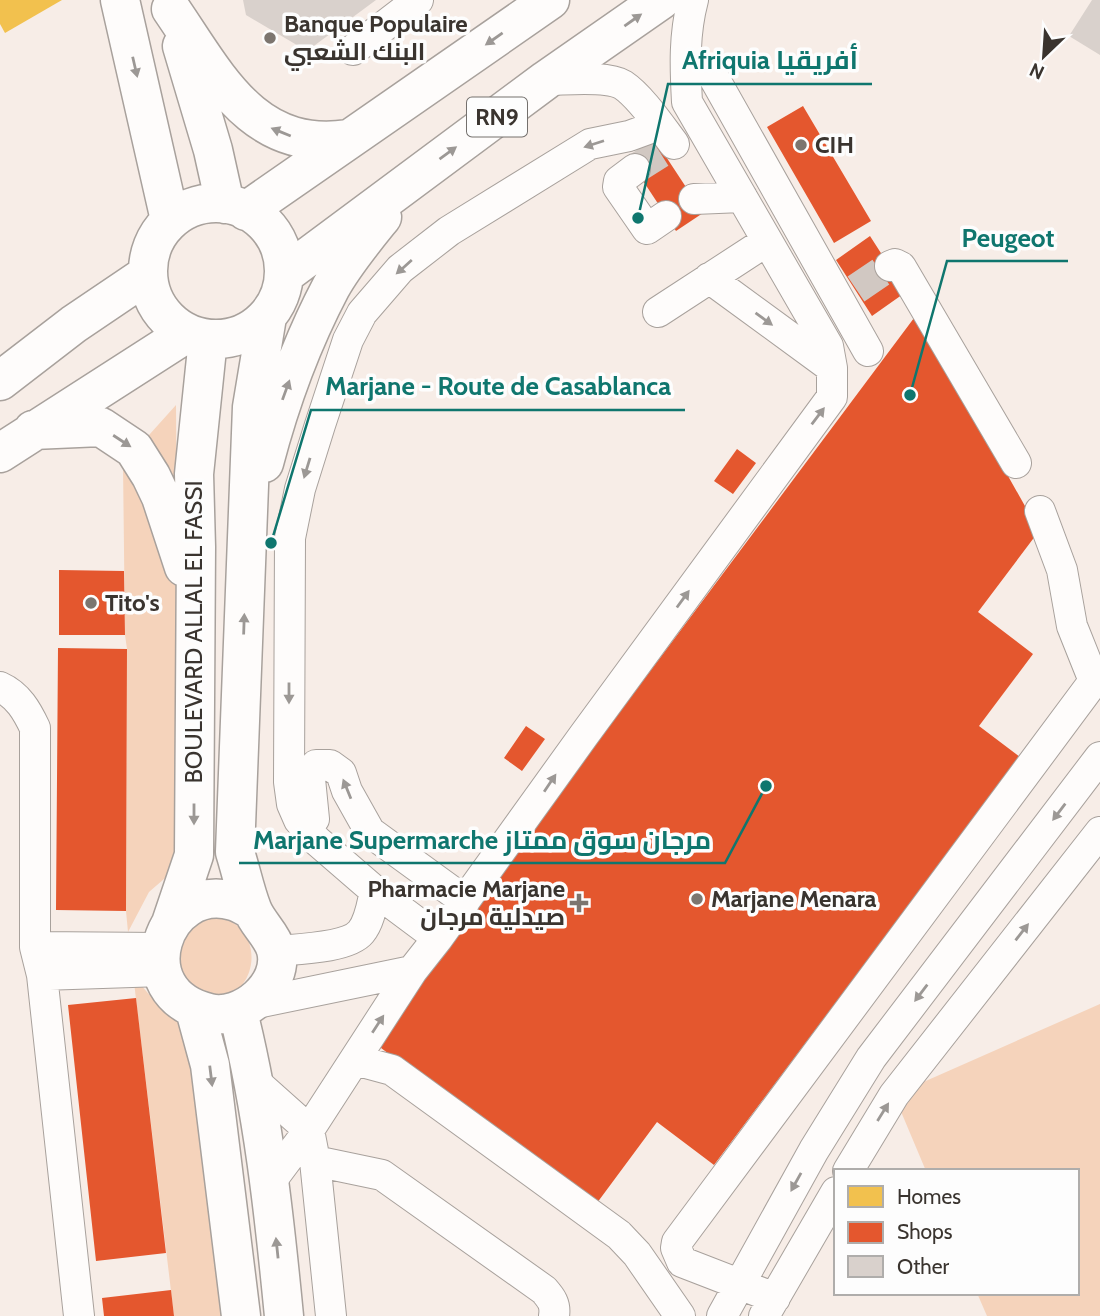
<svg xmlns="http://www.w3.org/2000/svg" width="1100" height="1316" font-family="Cabin,Cairo,sans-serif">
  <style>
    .green { fill: #f5d3bb }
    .homes { fill: #f2c14e }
    .shops { fill: #e4572e }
    .building { fill: #d9d1cc }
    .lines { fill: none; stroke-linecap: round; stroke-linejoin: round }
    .minor-tunnel { stroke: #d1c8c2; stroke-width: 30; stroke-dasharray: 30 15; stroke-linecap: butt }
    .minor-casing { stroke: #a8a19c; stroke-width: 32 }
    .major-casing { stroke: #a8a19c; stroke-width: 41 }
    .minor { stroke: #fefcfb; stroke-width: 30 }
    .major { stroke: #fefcfb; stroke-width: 38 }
    .oneway { fill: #9c9895 }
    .poi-dot { fill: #7c756f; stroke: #fdfdfd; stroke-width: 2.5 }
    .labels { text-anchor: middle; stroke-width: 7; stroke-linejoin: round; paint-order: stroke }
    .shield { fill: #fdfdfd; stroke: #74706d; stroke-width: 2 }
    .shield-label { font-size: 23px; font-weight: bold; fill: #3a342f }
    .poi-label { font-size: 24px; font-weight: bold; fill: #3a342f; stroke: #fdfdfd; text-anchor: start }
    .street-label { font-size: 24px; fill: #3a342f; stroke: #fdfdfd }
    .leader { fill: none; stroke: #0f766e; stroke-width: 2.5 }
    .callout-dot { fill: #0f766e; stroke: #fdfdfd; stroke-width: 2.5 }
    .callout-label { font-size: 26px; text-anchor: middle; font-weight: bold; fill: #0f766e; stroke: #fdfdfd; stroke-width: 7; stroke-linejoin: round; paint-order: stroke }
  </style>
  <rect width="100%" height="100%" fill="#f7ede7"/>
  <path class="green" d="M176,405L179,866L149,892L128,932L126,911L127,649L125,635L123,464Z
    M208,917C219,918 230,919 239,927C263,950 251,996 216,999C207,999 193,992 184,989L172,945L179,931Z
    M133,974C152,1000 162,1010 191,1025L225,1316H174Z
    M1100,1004V1316H987L977,1293H1077V1171H926L894,1095Z"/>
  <path class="homes" d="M0,0H62L5,33L0,24Z"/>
  <path class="shops" d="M803,106L871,221L834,243L767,127Z
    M657,143L703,213L676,231L630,161Z
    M870,236L906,292L872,316L836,260Z
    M917,314L1039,531L978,612L1033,654L979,726L1020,757L714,1165L657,1122L594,1207L373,1042Z
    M737,449L756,463L733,494L714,481Z
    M59,570L124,571L125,635H59Z
    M58,648L127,649L126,911L56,910Z
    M526,726L545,739L522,771L504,758Z
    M136,998L166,1253L96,1261L68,1005Z
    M171,1290L174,1316H104L102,1298Z"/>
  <path class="building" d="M243,0H376L307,51L246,15Z
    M1092,0H1100V55L1069,36Z"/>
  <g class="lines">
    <path class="minor-tunnel" d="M635,169L662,152
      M856,289L890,266"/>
    <defs>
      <path id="minor" d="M353,50L418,0
        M713,76L868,351
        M546,80C566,80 607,75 623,85C641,97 661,127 674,144
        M635,169L619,181L618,187L647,229L666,216
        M694,199L742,197
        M890,266L895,264L901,267L1016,463
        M709,278L832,368
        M658,312L767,241
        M0,687C18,695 27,711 35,728V947L42,975L79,1316
        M314,819L310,779L316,765H330L341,773L347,791L370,832L465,901
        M438,938L375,891L316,840L299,820L292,804L289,782L290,538L300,489L320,425L348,340L362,313L400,269L449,231L590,144L629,136L659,125
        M35,947L161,948
        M276,951C297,949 348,948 361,932C370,921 372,904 375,891
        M42,975L162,971
        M252,1004L412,971L438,938L584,735L832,397V368L828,346L687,102C685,66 684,34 693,0
        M355,1060L392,1070L619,1235L637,1254L680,1316
        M253,1080L309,1130L315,1161L331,1316
        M315,1161L382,1175L544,1290C551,1298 556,1304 554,1316
        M848,1171L894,1095L1100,832
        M271,1181L309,1130L412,971
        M775,1298L682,1262L676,1248L677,1242L1094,681L1072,626L1062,570L1040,511
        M722,1316L814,1150L871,1058L1100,757
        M764,1316L836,1192"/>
      <path id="major" d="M120,0L170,220
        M171,9C217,76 253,153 348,139
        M182,46L213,150L225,204
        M148 271a68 68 0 1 1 136 0a68 68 0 1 1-136 0Z
        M246,211L550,0
        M285,274L546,80L661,0
        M0,381L74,324L148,274
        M33,430L101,427L134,449L151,476L161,497L184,567
        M0,453L187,333
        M264,463C280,402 302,342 331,287C345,262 365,238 382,217
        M252,910C246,907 240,903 233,901C163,881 124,993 209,1013C242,1021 285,985 276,950C272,935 257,923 252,909C245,891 241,871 235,852L252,407L267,317
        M171,923L194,855L196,547L194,474L208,339
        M195,1010L210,1065L241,1316
        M238,1012C263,1112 274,1213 284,1316"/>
    </defs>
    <use href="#minor" class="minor-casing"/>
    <use href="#major" class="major-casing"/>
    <use href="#minor" class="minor"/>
    <use href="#major" class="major"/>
  </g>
  <defs><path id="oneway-solid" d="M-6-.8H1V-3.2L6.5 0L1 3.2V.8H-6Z" transform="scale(1.75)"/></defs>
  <g class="oneway">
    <use href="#oneway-solid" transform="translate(633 20) rotate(-35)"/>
    <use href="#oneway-solid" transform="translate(494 39) rotate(145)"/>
    <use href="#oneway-solid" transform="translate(135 67) rotate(77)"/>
    <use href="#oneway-solid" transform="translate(281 132) rotate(-158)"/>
    <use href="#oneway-solid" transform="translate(594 144) rotate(162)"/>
    <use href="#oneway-solid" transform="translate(448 153) rotate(-36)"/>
    <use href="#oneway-solid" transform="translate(404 267) rotate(138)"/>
    <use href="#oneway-solid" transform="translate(764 319) rotate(36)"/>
    <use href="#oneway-solid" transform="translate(286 390) rotate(-70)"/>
    <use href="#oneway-solid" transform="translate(818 416) rotate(-53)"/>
    <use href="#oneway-solid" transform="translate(122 441) rotate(33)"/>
    <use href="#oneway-solid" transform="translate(307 468) rotate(107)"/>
    <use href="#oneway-solid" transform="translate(683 599) rotate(-54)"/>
    <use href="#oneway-solid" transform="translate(244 624) rotate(-88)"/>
    <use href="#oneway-solid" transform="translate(289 693) rotate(90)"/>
    <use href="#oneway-solid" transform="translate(550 783) rotate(-56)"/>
    <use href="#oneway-solid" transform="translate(347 789) rotate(-112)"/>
    <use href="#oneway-solid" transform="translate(1059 812) rotate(127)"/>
    <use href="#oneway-solid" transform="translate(194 814) rotate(90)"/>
    <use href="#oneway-solid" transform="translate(1022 932) rotate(-52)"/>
    <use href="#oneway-solid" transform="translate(921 993) rotate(127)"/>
    <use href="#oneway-solid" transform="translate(378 1024) rotate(-57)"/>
    <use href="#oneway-solid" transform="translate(211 1076) rotate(83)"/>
    <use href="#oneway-solid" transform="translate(883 1112) rotate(-58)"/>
    <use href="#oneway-solid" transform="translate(796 1182) rotate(119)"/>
    <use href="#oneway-solid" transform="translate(277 1248) rotate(-96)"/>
  </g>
  <g class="poi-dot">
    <circle cx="270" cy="38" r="7"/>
    <circle cx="801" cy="145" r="7"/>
    <circle cx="91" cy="603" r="7"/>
    <circle cx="697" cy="899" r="7"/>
    <path d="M575.5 892.5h7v7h7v7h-7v7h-7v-7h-7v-7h7z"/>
  </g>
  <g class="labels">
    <rect class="shield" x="467" y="97.5" width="60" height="39" rx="5"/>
    <g class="shield-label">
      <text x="497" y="125">RN9</text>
    </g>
    <g class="poi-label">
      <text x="284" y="32">Banque Populaire<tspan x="284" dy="28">البنك الشعبي</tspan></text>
      <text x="815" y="153">CIH</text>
      <text x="105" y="611">Tito's</text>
      <text x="565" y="897" text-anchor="end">Pharmacie Marjane<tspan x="565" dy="28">صيدلية مرجان</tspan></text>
      <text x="711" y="907">Marjane Menara</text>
    </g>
    <g class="street-label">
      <text transform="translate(194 632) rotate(-90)" y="8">BOULEVARD ALLAL EL FASSI</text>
    </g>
  </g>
  <path class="leader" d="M638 218L668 84H872M910 395L947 261H1068M271 543L311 410H685M766 786L725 863H239"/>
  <g class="callout-dot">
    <circle cx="638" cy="218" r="7"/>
    <circle cx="910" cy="395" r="7"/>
    <circle cx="271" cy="543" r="7"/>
    <circle cx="766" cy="786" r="7"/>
  </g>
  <g class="callout-label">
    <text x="770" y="69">Afriquia أفريقيا</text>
    <text x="1008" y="247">Peugeot</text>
    <text x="498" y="395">Marjane - Route de Casablanca</text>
    <text x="482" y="849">Marjane Supermarche مرجان سوق ممتاز</text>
  </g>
  <rect x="834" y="1169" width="245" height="126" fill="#fdfdfd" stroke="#afadab" stroke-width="2"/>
  <rect x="848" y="1186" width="35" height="21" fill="#f2c14e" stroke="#afadab" stroke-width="2"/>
  <text x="897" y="1204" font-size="21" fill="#3a342f">Homes</text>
  <rect x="848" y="1222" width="35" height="21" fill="#e4572e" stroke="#afadab" stroke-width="2"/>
  <text x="897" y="1239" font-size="21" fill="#3a342f">Shops</text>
  <rect x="848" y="1256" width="35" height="21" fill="#d9d1cc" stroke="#afadab" stroke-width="2"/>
  <text x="897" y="1274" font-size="21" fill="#3a342f">Other</text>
  <g transform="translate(1044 56) rotate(205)" stroke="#fdfdfd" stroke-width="5" paint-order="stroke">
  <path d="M0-5L12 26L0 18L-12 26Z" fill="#3a342f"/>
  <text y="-10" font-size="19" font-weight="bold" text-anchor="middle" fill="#3a342f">N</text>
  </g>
</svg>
